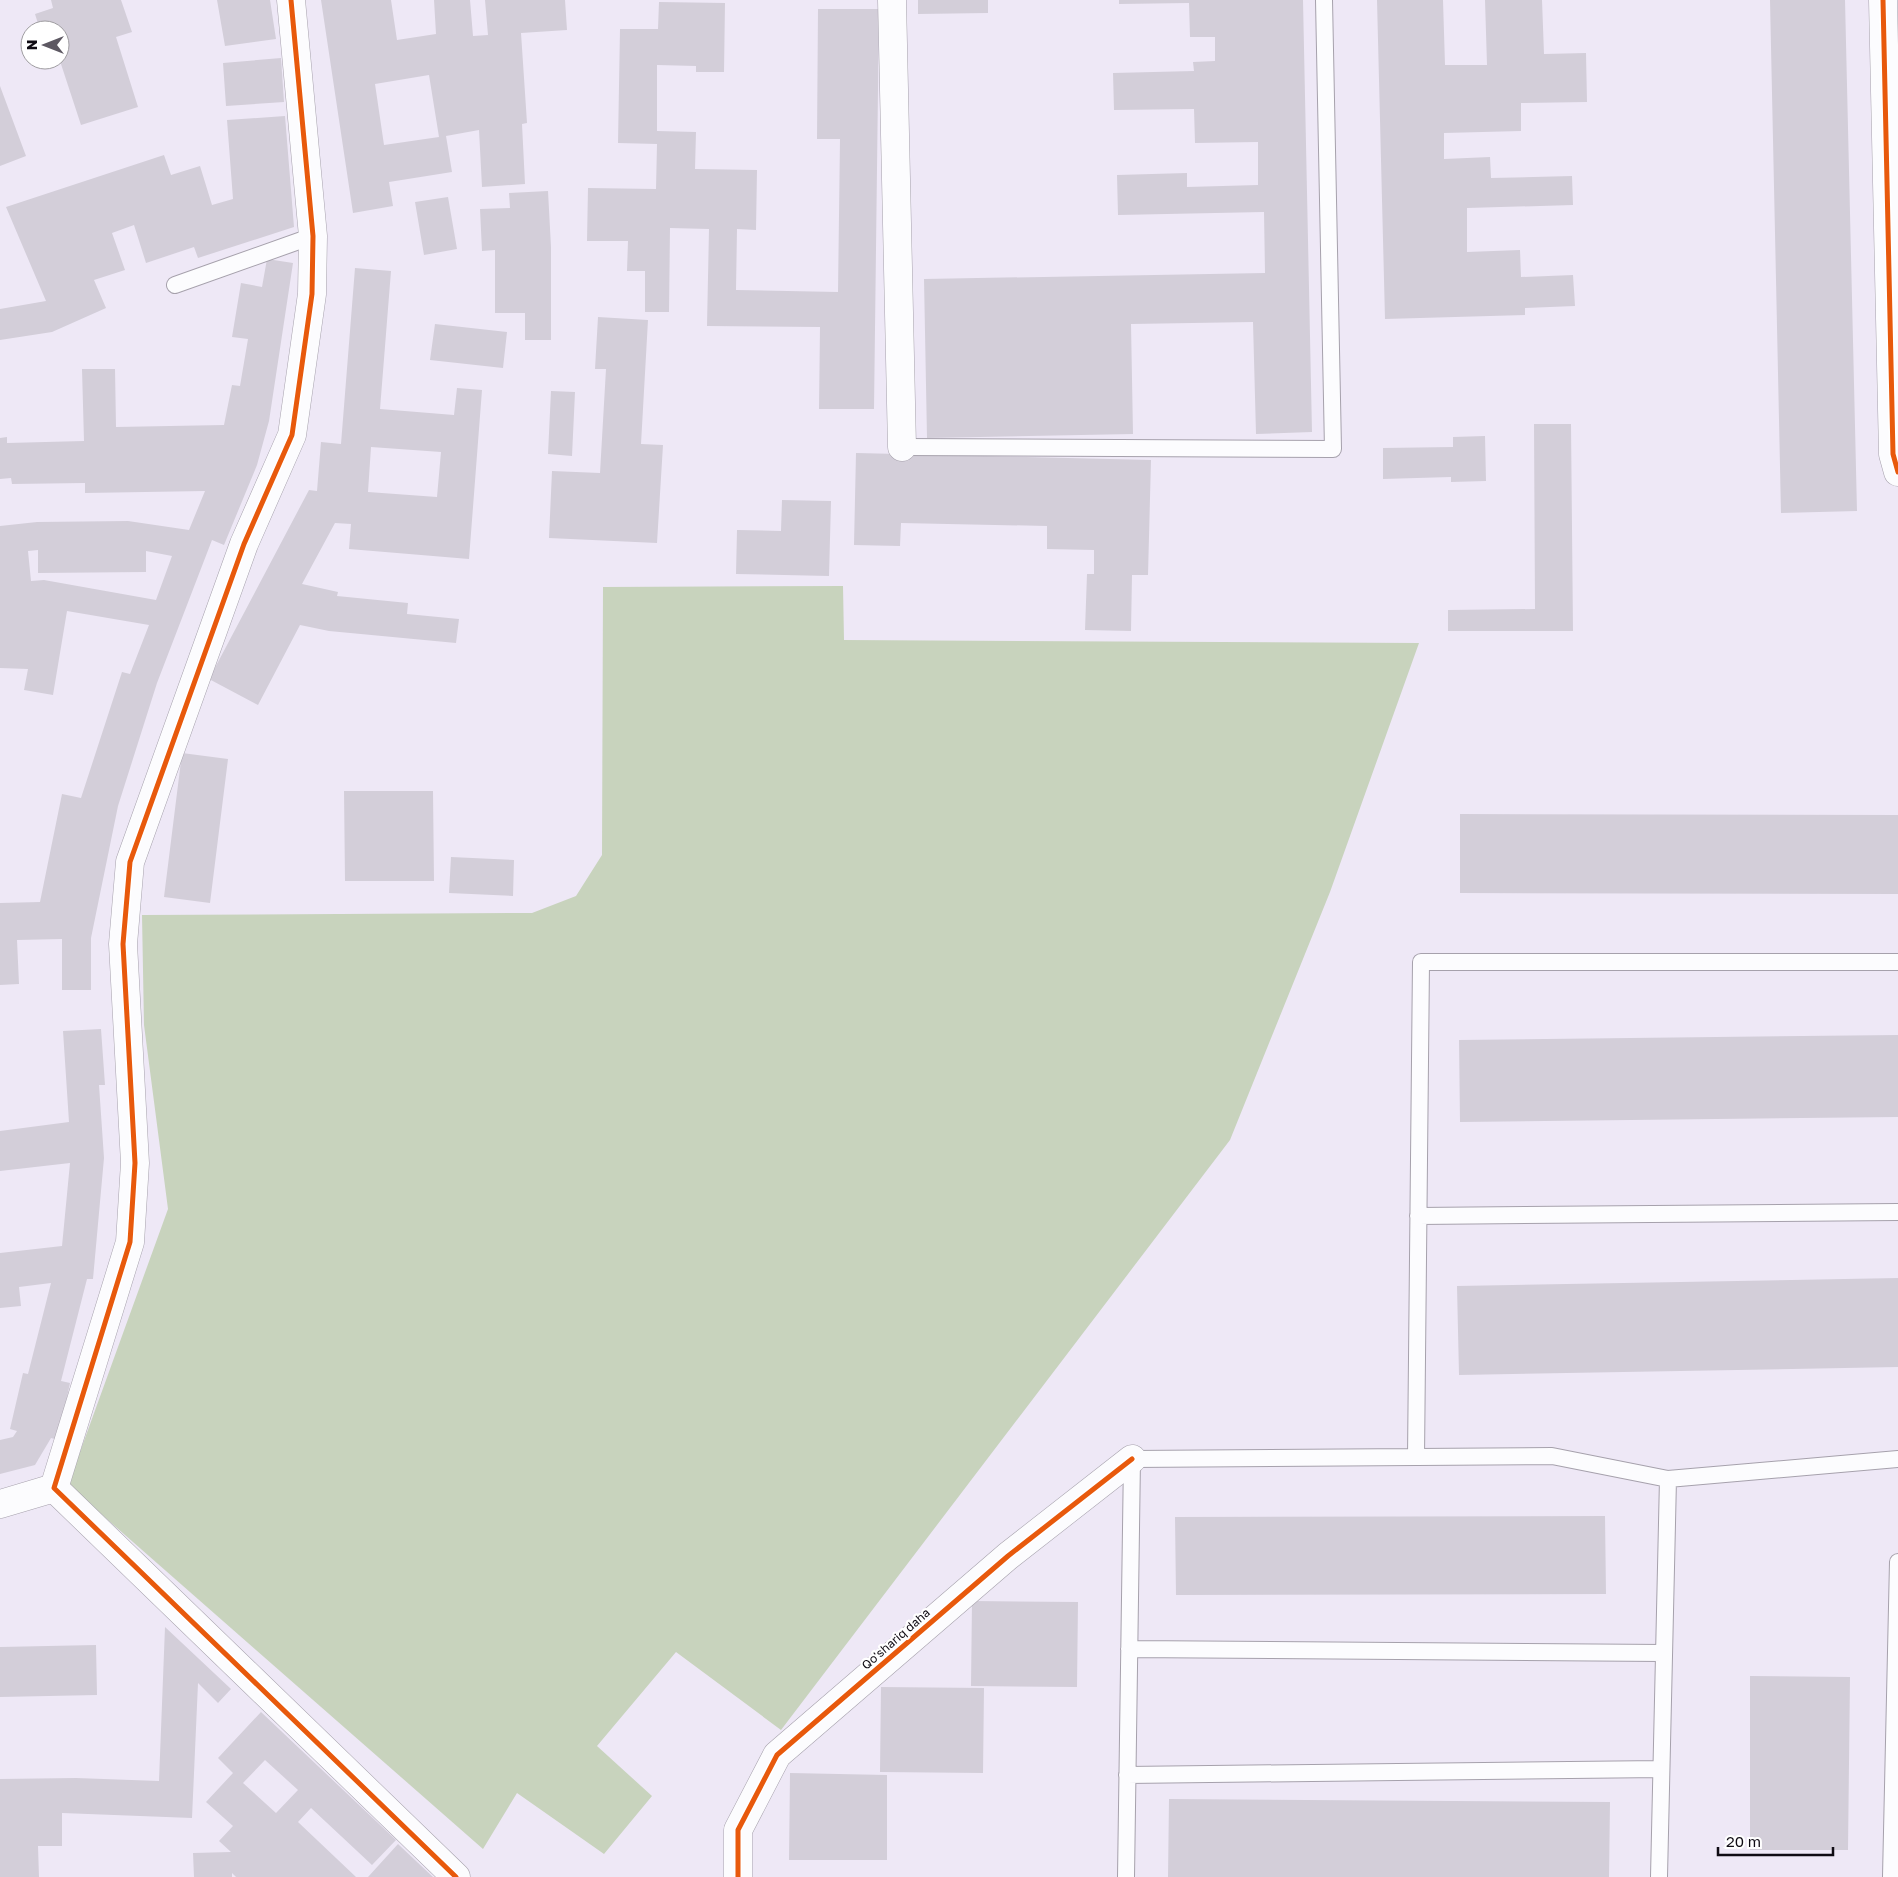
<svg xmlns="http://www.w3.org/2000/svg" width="1898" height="1877" font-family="'Golos Text',sans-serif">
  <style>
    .green { fill: #c8d3bd }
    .building { fill: #d3ced9; fill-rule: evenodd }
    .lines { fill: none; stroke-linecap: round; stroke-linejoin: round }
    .service-casing { stroke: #a6a1ac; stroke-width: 18 }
    .minor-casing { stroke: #a6a1ac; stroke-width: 29 }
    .service { stroke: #fcfcfe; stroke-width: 16 }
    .minor { stroke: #fcfcfe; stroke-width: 28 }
    .cycleway-casing { stroke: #fff; stroke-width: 8 }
    .cycleway { stroke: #e8590c; stroke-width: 5 }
    .labels { text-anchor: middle; stroke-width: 4.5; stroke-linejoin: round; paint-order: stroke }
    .street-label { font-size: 12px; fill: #0f0b13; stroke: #fff }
  </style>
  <rect width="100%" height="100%" fill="#eee8f6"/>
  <path class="green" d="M843,586L844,640L1419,643L1330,892L1230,1140L781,1730L676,1652L597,1746L652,1796L604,1854L517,1793L483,1849L68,1485L168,1209L144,1025L142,915L532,913L576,896L602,855L603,587Z"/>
  <path class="building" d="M51,0H121L132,32L116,37L138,107L81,125L60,61V30H40L35,14L53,8Z
    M217,0H270L276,39L225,46Z
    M321,0H391L397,40L436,34L434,0H470L473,36L488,35L485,0H565L567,30L521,33L527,123L522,124L525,184L482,187L479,130L446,136L452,172L389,182L393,206L353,213ZM429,75L439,137L384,145L375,84Z
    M918,0H988V13L918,14Z
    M1119,0H1303L1312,432L1256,434L1253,322L1131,324L1133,434L927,438L924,279L1265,273L1264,212L1118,215L1117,175L1187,173V187L1258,185V142L1195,143L1194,109L1114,110L1113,73L1194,71L1193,62L1215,61V37H1190L1189,3L1119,4Z
    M1377,0H1443L1445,65H1487L1485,0H1542L1544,54L1586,53L1587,102L1521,103V131L1444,133V159L1490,157L1491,178L1572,176L1573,205L1467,208V252L1520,250L1521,277L1573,275L1575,306L1525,308V315L1385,319Z
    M1770,0H1845L1857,511L1781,513Z
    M659,2L725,3L724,72H696V66L657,65V131L696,132L695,169L757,170L756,230L737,229L736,290L838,292L840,139H817L818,9H879L874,409H819L820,327L707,326L709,229L670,228L669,312H645V271H627L628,241H587L588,188L656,189L657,144L618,143L620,29H658Z
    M281,58L284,102L226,106L223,63Z
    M0,86L26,156L0,166Z
    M285,116L294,227L198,258L194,247L146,263L134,225L112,233L125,270L94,280L106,308L52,332L0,340V309L46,301L6,207L164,155L171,175L200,166L212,205L233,199L227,120Z
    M548,191L551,247V340H525V313H495V250L482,251L480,209L510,208L509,193Z
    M448,197L457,249L424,255L415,202Z
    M267,259L293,263L269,421L257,465L224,545L212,540L157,683L118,806L91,938V990H62V939L17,940L19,984L0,985V903L40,902L62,794L81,798L122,672L130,674L149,625L67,611L53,695L24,690L28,669L0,668V526L37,522L128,521L189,530L205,491L85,493V483L12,484L11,478L0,479V438L7,437V443L84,441L82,369H115L116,427L224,425L232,385L240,386L248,339L232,337L241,283L262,287ZM38,550V573L146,572V551L172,556L156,600L44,580L31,581L28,551Z
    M355,268L391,271L380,409L454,415L457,388L482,390L469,559L349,549L351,524L335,523L302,584L338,592L337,596L408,603L407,614L459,619L456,643L329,631L300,625L258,705L209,679L309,490L317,491L321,442L341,444ZM371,447L441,452L437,497L368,492Z
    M598,317L648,320L641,444L663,445L657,543L549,538L552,471L600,473L606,369H595Z
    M435,324L507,332L503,368L430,360Z
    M551,391L575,392L572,456L548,454Z
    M1534,424H1571L1573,631H1448V610L1535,609Z
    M1485,436L1486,481L1451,482V477L1383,479V448L1453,447V437Z
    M856,453L1151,460L1148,575H1132L1131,631L1085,630L1087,574H1094V550L1047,549V526L901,523L900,546L854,545Z
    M782,500L831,501L829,576L736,574L737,530L781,531Z
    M182,753L228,759L210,903L164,897Z
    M344,791H433L434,881H345Z
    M1460,814L1898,815V894L1460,893Z
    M451,857L514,860L513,896L449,893Z
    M101,1029L105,1085H99L104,1158L93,1279H87L61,1381L70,1383L58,1440L51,1438L35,1465L0,1474V1440L13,1437L17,1431L10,1429L23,1373L28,1374L51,1283L19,1287L21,1306L0,1308V1253L62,1246L70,1163L0,1171V1131L69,1122L63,1031Z
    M1898,1035V1117L1460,1122L1459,1040Z
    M1898,1278V1367L1459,1375L1457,1286Z
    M1605,1516L1606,1594L1176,1595L1175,1517Z
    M972,1601L1078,1602L1077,1687L971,1686Z
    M165,1627L231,1689L218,1703L198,1683L192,1818L62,1813V1846H38L39,1877H0V1779L76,1778L159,1781Z
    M96,1645L97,1695L0,1697V1647Z
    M1750,1676L1850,1677L1848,1850H1750Z
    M881,1687L984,1688L983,1773L880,1772Z
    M261,1712L396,1840L372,1865L311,1808L298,1822L356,1877H236L232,1873V1877H194L193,1853L231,1852L219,1841L233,1826L206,1802L233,1773L218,1758ZM265,1760L298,1790L276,1813L243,1783Z
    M790,1773L887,1775V1860H789Z
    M1169,1799L1610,1802L1609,1877H1168Z
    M398,1844L433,1877H368Z"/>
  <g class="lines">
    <defs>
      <path id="service" d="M175,285L313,236
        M902,447L1333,449L1324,0
        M1418,1216L1898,1212
        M1416,1457L1421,962H1898
        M1129,1649L1664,1653
        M1127,1775L1661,1769
        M1126,1877L1132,1459L1552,1456L1668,1479
        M1659,1877L1668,1479L1898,1459
        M1891,1877L1898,1562"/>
      <path id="minor" d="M291,0L313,236L312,294L292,435L244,544L130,862L123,944L135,1163L130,1242L54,1488L456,1877
        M892,0L902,447
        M1883,0L1893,454L1898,472
        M0,1504L54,1488
        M738,1877V1830L777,1755L1008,1556L1132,1459"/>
    </defs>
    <use href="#service" class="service-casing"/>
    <use href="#minor" class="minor-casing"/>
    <use href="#service" class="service"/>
    <use href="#minor" class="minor"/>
    <defs>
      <path id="cycleway" d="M291,0L313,236L312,294L292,435L244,544L130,862L123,944L135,1163L130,1242L54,1488L456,1877
        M1883,0L1893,454L1898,472
        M738,1877V1830L777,1755L1008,1556L1132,1459"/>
    </defs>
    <use href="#cycleway" class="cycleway-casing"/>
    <use href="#cycleway" class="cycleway"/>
  </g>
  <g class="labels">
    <g class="street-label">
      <text transform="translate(896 1639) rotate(-41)" y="4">Qo'shariq daha</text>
    </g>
  </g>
  <g transform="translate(45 45) rotate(270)"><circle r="24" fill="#ffffff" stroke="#9f9da1"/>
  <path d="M0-4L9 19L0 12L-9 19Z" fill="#5d5862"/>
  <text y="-8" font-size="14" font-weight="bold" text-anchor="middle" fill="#0f0b13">N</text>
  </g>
  <path d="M1718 1847v8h115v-8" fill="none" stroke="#0f0b13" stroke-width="2.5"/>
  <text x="1726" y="1847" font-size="15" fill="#0f0b13" stroke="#ffffff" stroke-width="4" paint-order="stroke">20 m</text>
</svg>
